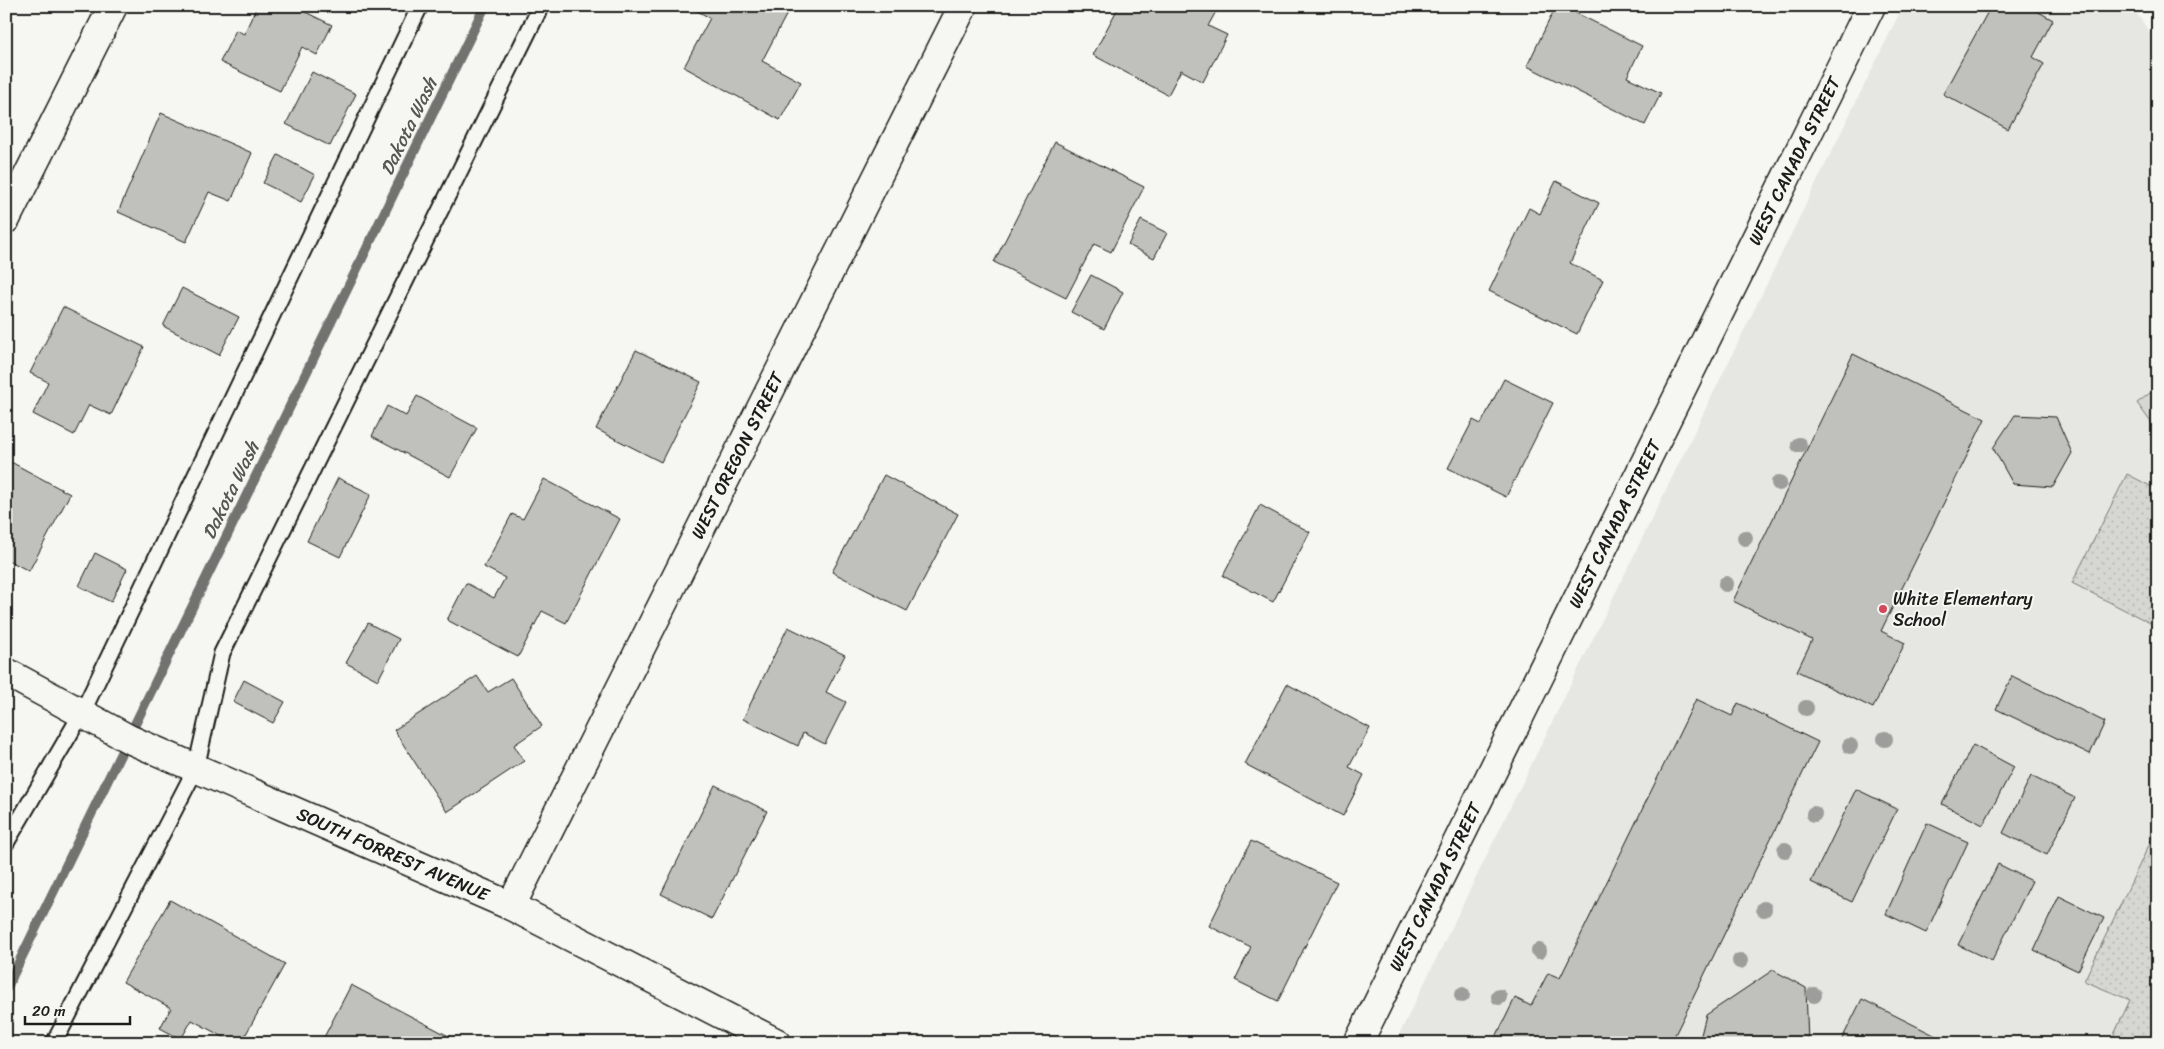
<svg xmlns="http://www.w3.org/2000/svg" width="2164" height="1049" font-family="Sriracha,sans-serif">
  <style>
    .built { fill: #e6e6e2 }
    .grass { fill: url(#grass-dots); stroke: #797977 }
    .pitch { fill: #d6d6d2; stroke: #797977 }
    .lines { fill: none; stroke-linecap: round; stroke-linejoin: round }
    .stream { stroke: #727271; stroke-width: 10 }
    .building { fill: #c0c0bd; stroke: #1c1c1c }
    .lane-casing { stroke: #1c1c1c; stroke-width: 19 }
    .street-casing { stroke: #1c1c1c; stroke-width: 31 }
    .lane { stroke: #f6f6f2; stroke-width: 15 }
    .street { stroke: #f6f6f2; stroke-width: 28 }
    .tree { fill: #9d9d9b }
    .poi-dot { fill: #d1495b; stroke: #f6f6f2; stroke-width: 2 }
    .labels { text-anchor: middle; stroke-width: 4; stroke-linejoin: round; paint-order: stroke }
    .street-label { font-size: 18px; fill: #1c1c1c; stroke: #f6f6f2 }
    .poi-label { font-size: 18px; fill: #1c1c1c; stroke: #f6f6f2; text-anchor: start }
    .water-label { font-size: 19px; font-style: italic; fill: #565654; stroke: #f6f6f2 }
  </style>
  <defs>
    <pattern id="grass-dots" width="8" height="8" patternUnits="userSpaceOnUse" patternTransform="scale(1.25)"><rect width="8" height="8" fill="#d6d6d2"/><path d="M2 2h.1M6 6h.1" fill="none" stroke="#b7b7b4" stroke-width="1.8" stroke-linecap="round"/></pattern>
  </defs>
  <rect width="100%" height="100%" fill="#f6f6f2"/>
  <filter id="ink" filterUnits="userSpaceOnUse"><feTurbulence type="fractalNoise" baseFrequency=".02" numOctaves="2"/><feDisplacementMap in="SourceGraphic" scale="10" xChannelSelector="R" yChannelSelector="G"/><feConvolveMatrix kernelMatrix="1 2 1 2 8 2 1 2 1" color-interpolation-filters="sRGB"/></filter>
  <g filter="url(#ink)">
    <path class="built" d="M1903,6H2131L2158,43V1043H1395Z"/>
    <path class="grass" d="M2127,474L2158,490V627L2072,583Z
      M2158,826V1043H2110L2130,1000L2084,981Z"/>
    <path class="pitch" d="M2158,387V432L2137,403Z"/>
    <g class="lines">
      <path class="stream" d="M6,989L485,6"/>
    </g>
    <path class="building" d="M257,6H293L332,25L317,55L302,47L280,91L220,62L236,30L244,34Z
      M693,6H791L762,61L801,82L780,120L684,67L710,18L692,8Z
      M1119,6H1219L1208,26L1227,35L1203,82L1181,70L1168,95L1093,55Z
      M1556,6H1562L1642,46L1627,77L1661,93L1645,125L1527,66Z
      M1991,6H2028L2053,20L2033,57L2044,64L2008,129L1943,94Z
      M312,72L356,94L330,146L286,124Z
      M161,113L252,153L231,201L209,192L186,242L118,212Z
      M1055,142L1144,187L1111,252L1094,244L1066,298L994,262Z
      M278,155L315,175L301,202L263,183Z
      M1556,181L1599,203L1570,263L1603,280L1577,334L1489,291L1529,208L1540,214Z
      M1141,220L1167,233L1154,258L1128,245Z
      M1091,275L1123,292L1104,329L1071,312Z
      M182,288L239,317L219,355L163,326Z
      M63,307L144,347L111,415L89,405L74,435L33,414L48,382L30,373Z
      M636,350L701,382L661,462L596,429Z
      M1853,354L1985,419L1881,631L1905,643L1873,708L1797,671L1812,640L1733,601Z
      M1504,379L1553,403L1506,497L1448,468L1473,420L1481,424Z
      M417,396L477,428L450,477L372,436L387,406L406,416Z
      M2015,415L2056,417L2072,453L2053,487L2013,484L1993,448Z
      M11,462L70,494L29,571L6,559V472Z
      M884,475L958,514L907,611L832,572Z
      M338,478L371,494L340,557L307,541Z
      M544,479L620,519L566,623L542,611L518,657L447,620L466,583L494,598L505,578L484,567L512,514L523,519Z
      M1260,505L1310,532L1273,602L1223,576Z
      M95,553L127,569L111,602L79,586Z
      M368,623L399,639L378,680L346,663Z
      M788,627L845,655L826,692L846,702L825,744L803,733L798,746L743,719Z
      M477,676L488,692L511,678L542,726L514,745L524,761L447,812L394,730Z
      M2012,676L2105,722L2090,754L1996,709Z
      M244,680L285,702L273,723L233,702Z
      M1287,684L1370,728L1349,767L1364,775L1343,816L1245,764Z
      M1696,699L1732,716L1738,703L1818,742L1671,1043H1493L1515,998L1531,1006L1548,973L1560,978Z
      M1973,745L2014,767L1983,825L1942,804Z
      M2031,776L2075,798L2047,855L2003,833Z
      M715,785L767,811L712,919L661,894Z
      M1856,789L1897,809L1852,902L1811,882Z
      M1927,823L1968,842L1926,933L1886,914Z
      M1251,841L1337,882L1278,1001L1235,980L1251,947L1209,926Z
      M1998,864L2032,881L1992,961L1958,945Z
      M2059,896L2104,918L2078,971L2034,950Z
      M170,900L285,964L241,1043H234L192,1020L181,1039L160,1028L171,1008L123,982Z
      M1773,970L1806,988L1808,1043H1699L1706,1015Z
      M351,985L462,1043H321Z
      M1862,999L1950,1043H1840Z"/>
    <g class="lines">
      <defs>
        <path id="lane" d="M6,843L82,713L420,6
          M54,1043L196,768L222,653L541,6"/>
        <g id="street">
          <path d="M6,219L113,6"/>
          <path id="s1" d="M6,672L129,739L511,906L777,1043"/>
          <path id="s2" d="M511,906L963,6"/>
          <path id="s3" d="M1358,1043L1871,6"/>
        </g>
      </defs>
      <use href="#lane" class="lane-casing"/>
      <use href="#street" class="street-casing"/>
      <use href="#lane" class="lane"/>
      <use href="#street" class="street"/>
    </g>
    <g class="tree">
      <circle cx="1799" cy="445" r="8"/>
      <circle cx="1779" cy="483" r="8"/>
      <circle cx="1745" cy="538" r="8"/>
      <circle cx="1726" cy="584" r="8"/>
      <circle cx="1806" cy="708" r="8"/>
      <circle cx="1885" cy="739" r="8"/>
      <circle cx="1850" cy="746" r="8"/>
      <circle cx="1814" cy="814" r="8"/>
      <circle cx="1785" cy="850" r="8"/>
      <circle cx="1764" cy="909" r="8"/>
      <circle cx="1539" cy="951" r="8"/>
      <circle cx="1740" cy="961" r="8"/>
      <circle cx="1462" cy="995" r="8"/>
      <circle cx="1814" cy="995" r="8"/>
      <circle cx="1499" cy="997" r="8"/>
    </g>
  </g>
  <circle class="poi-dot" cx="1883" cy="609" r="5"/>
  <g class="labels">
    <g class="street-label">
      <text dy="6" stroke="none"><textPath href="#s3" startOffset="984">WEST CANADA STREET</textPath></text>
      <text dy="6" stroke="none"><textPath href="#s2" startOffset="504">WEST OREGON STREET</textPath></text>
      <text dy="6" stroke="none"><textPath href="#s3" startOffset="579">WEST CANADA STREET</textPath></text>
      <text dy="6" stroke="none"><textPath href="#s1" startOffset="428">SOUTH FORREST AVENUE</textPath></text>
      <text dy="6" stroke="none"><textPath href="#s3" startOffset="174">WEST CANADA STREET</textPath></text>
    </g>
    <g class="poi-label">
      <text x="1893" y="605">White Elementary<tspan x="1893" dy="21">School</tspan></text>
    </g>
    <g class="water-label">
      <text transform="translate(408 126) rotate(-64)" y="7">Dakota Wash</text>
      <text transform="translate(230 490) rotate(-64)" y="7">Dakota Wash</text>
    </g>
  </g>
  <rect width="2164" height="1049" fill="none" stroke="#f6f6f2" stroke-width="25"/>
  <rect x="12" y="12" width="2139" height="1024" fill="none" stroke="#1c1c1c" stroke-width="2" filter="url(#ink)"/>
  <path d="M25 1016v8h105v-8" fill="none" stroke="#1c1c1c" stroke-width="2.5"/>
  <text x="32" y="1016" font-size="15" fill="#1c1c1c" stroke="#f6f6f2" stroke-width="4" paint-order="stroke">20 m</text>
</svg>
